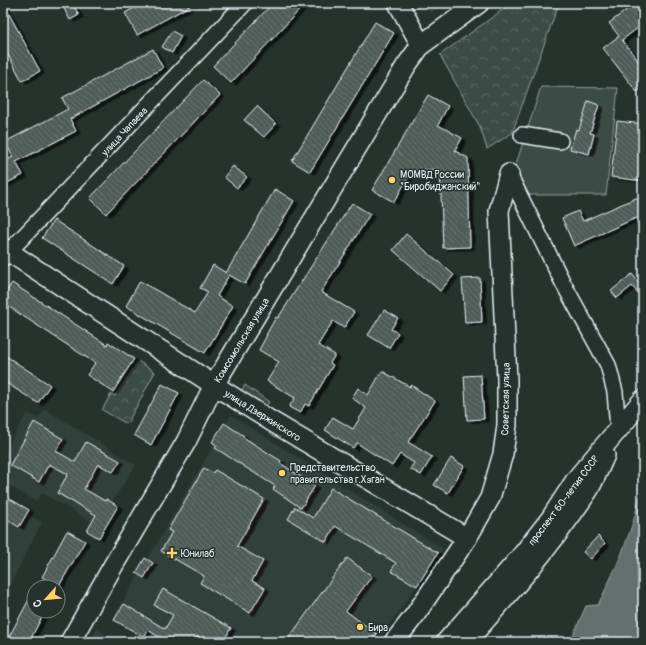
<svg xmlns="http://www.w3.org/2000/svg" width="646" height="645" font-family="Pangolin,sans-serif">
  <style>
    .built { fill: #333f3a }
    .grass { fill: #3e4b47; stroke: #939ea0 }
    .forest { fill: url(#forest-crowns); stroke: #939ea0 }
    .water { fill: #636f6d; stroke: #98a3a5 }
    .building { fill: url(#building-back-hatch); stroke: #e8f1f8; filter: url(#shadow) }
    .lines { fill: none; stroke-linecap: round; stroke-linejoin: round }
    .minor-casing { stroke: #e8f1f8; stroke-width: 18 }
    .major-casing { stroke: #e8f1f8; stroke-width: 22 }
    .minor { stroke: #26332d; stroke-width: 15 }
    .major { stroke: #26332d; stroke-width: 19 }
    .poi-dot { fill: #ffd166; stroke: #26332d; stroke-width: 1.5 }
    .labels { text-anchor: middle; stroke-width: 3; stroke-linejoin: round; paint-order: stroke }
    .street-label { font-size: 10px; fill: #e8f1f8; stroke: #26332d }
    .poi-label { font-size: 10px; fill: #e8f1f8; stroke: #26332d; text-anchor: start }
  </style>
  <defs>
    <pattern id="forest-crowns" width="20" height="18" patternUnits="userSpaceOnUse"><rect width="20" height="18" fill="#3e4b47"/><path d="M2 6a3 3 0 1 1 6 0M12 15a3 3 0 1 1 6 0" fill="none" stroke="#5a6562"/></pattern>
    <pattern id="building-back-hatch" width="6" height="6" patternUnits="userSpaceOnUse"><rect width="6" height="6" fill="#505c59"/><path d="M-1 5l2 2M0 0l6 6M5-1l2 2" fill="none" stroke="#697472"/></pattern>
    <filter id="shadow"><feDropShadow dx="4.5" dy="2.5" stdDeviation="0" flood-color="#0009"/></filter>
  </defs>
  <rect width="100%" height="100%" fill="#26332d"/>
  <filter id="ink" filterUnits="userSpaceOnUse"><feTurbulence type="fractalNoise" baseFrequency=".025" numOctaves="2"/><feDisplacementMap in="SourceGraphic" scale="8" xChannelSelector="R" yChannelSelector="G"/><feConvolveMatrix kernelMatrix="1 2 1 2 8 2 1 2 1" color-interpolation-filters="sRGB"/></filter>
  <g filter="url(#ink)">
    <path class="built" d="M424,3H444L430,14Z
      M45,409L136,465L112,502L106,499L92,522L42,493L36,501L3,482V455L27,413L38,418Z
      M231,415L443,549L377,642H153L114,617Z
      M3,502L42,522L3,598Z
      M97,629L107,635L109,634L122,642H89Z"/>
    <path class="grass" d="M541,87L618,88L606,195H506Z
      M245,385L269,402L265,408L240,392Z"/>
    <path class="forest" d="M512,3H559L512,133L487,149L480,127L440,55Z
      M138,361L155,372L127,424L102,410L111,394L115,396Z"/>
    <path class="water" d="M643,490V642H570L586,606L598,605C611,578 624,551 633,522C637,511 637,500 643,490Z"/>
    <path class="building" d="M3,3L40,71L22,81L3,45Z
      M61,3H72L79,15L70,20Z
      M143,3H195L137,35L125,13Z
      M273,3H306L231,83L213,66Z
      M636,3H643V24L622,40L643,67V88L637,92L603,48L619,36L609,23Z
      M375,22L394,33L310,172L292,161Z
      M172,31L181,36L172,53L162,47Z
      M153,49L163,68L70,119L76,131L16,162L23,175L3,185V162L13,157L5,142L68,109L62,98Z
      M203,80L220,95L106,214L90,198Z
      M428,95L448,106L438,125L462,138L455,151L468,158L470,247L443,248L440,169L412,171L394,202L372,190Z
      M588,101L599,105L590,133L594,134L589,154L570,149L576,129L579,130Z
      M257,106L276,124L264,137L244,120Z
      M617,121L643,124V181L611,177Z
      M233,166L247,177L237,188L224,177Z
      M275,189L294,201L245,284L229,275L217,296L233,306L205,353L126,306L140,281L195,313L208,292L200,288L213,265L226,273Z
      M643,195V234H641L636,218L574,246L562,218L578,211L583,221Z
      M352,203L370,214L321,292L354,312L344,328L333,321L318,345L335,355L330,363L333,365L309,406L305,404L300,413L289,407L295,398L267,381L279,362L259,350L267,335H266L276,317L278,318Z
      M54,220L124,266L113,284L42,238Z
      M406,234L454,275L440,291L393,250Z
      M632,274L643,288V300L632,286L617,298L611,291Z
      M480,278L482,322L465,323L462,279Z
      M12,283L107,345L108,342L134,359L113,392L87,375L95,363L3,303V296Z
      M384,310L398,318L391,329L398,333L389,348L368,335Z
      M3,354L50,385L38,403L3,381Z
      M382,371L410,387L411,385L435,401L408,442L432,457L421,475L410,469L414,463L400,454L392,466L357,443L353,448L325,430L333,417L353,429L366,408L352,398L358,388L368,395Z
      M481,375L484,419L467,420L464,376Z
      M162,384L179,393L151,445L134,435Z
      M34,422L63,439L56,451L75,462L86,442L120,461L113,472L98,464L84,489L105,501L106,499L118,506L99,538L87,531L96,515L57,493L68,474L49,464L39,482L10,465Z
      M224,423L244,436L243,437L281,461L280,463L315,486L301,508L273,489L275,486L215,448L217,446L212,442Z
      M451,458L464,466L448,493L434,485Z
      M204,468L213,473L215,470L264,499L237,546L263,561L252,581L265,588L250,613L200,583L204,576L161,551L172,532L168,530Z
      M331,488L438,553L417,586L391,571L396,563L335,526L326,542L288,519L295,507L313,518Z
      M3,495L29,510L19,527L3,517Z
      M67,531L85,541L59,586L42,577Z
      M598,536L605,543L591,559L583,552Z
      M145,558L153,563L144,578L136,573Z
      M347,558L372,576L346,611L377,634L371,642H286Z
      M163,589L231,628L223,642H206L197,637L194,642H167L148,630L144,637L114,620L124,604L165,629L173,615L154,605Z
      M34,590V611H45L29,642H18L9,637Z"/>
    <g class="lines">
      <defs>
        <path id="minor" d="M522,135L560,141
          M509,174L563,283L608,365L615,392L618,429
          M3,258L245,3"/>
        <path id="major" d="M398,3L421,45
          M3,248L214,385L271,421L467,538
          M70,642L113,566L186,442L214,385L406,66L421,45L479,3
          M394,642L415,615L467,538L490,498L503,454L507,425V379L499,211L509,174
          M446,642L523,554L551,518L577,478L643,400
          M466,642C510,593 553,544 589,489C595,478 600,466 605,455"/>
      </defs>
      <use href="#minor" class="minor-casing"/>
      <use href="#major" class="major-casing"/>
      <use href="#minor" class="minor"/>
      <use href="#major" class="major"/>
    </g>
  </g>
  <g class="poi-dot">
    <circle cx="392" cy="180" r="4"/>
    <circle cx="282" cy="473" r="4"/>
    <path d="M170 547h4v4h4v4h-4v4h-4v-4h-4v-4h4z"/>
    <circle cx="360" cy="627" r="4"/>
  </g>
  <g class="labels">
    <g class="street-label">
      <text transform="translate(124 131) rotate(-47)" y="4">улица Чапаева</text>
      <text transform="translate(241 340) rotate(-59)" y="4">Комсомольская улица</text>
      <text transform="translate(505 399) rotate(-89)" y="4">Советская улица</text>
      <text transform="translate(263 415) rotate(32)" y="4">улица Дзержинского</text>
      <text transform="translate(563 500) rotate(-53)" y="4">проспект 60-летия СССР</text>
    </g>
    <g class="poi-label">
      <text x="400" y="178">МОМВД России<tspan x="400" dy="12">"Биробиджанский"</tspan></text>
      <text x="290" y="471">Представительство<tspan x="290" dy="12">правительства г.Хэган</tspan></text>
      <text x="181" y="557">Юнилаб</text>
      <text x="368" y="631">Бира</text>
    </g>
  </g>
  <rect width="646" height="645" fill="none" stroke="#26332d" stroke-width="16"/>
  <rect x="8" y="8" width="630" height="629" fill="none" stroke="#e8f1f8" stroke-width="1.5" filter="url(#ink)"/>
  <g transform="translate(46 599) rotate(243)"><circle r="19" fill="#26332d" stroke="#747f7e"/>
  <path d="M0-3L7 15L0 10L-7 15Z" fill="#ffd166"/>
  <text y="-6" font-size="11" font-weight="bold" text-anchor="middle" fill="#e8f1f8">С</text>
  </g>
</svg>
